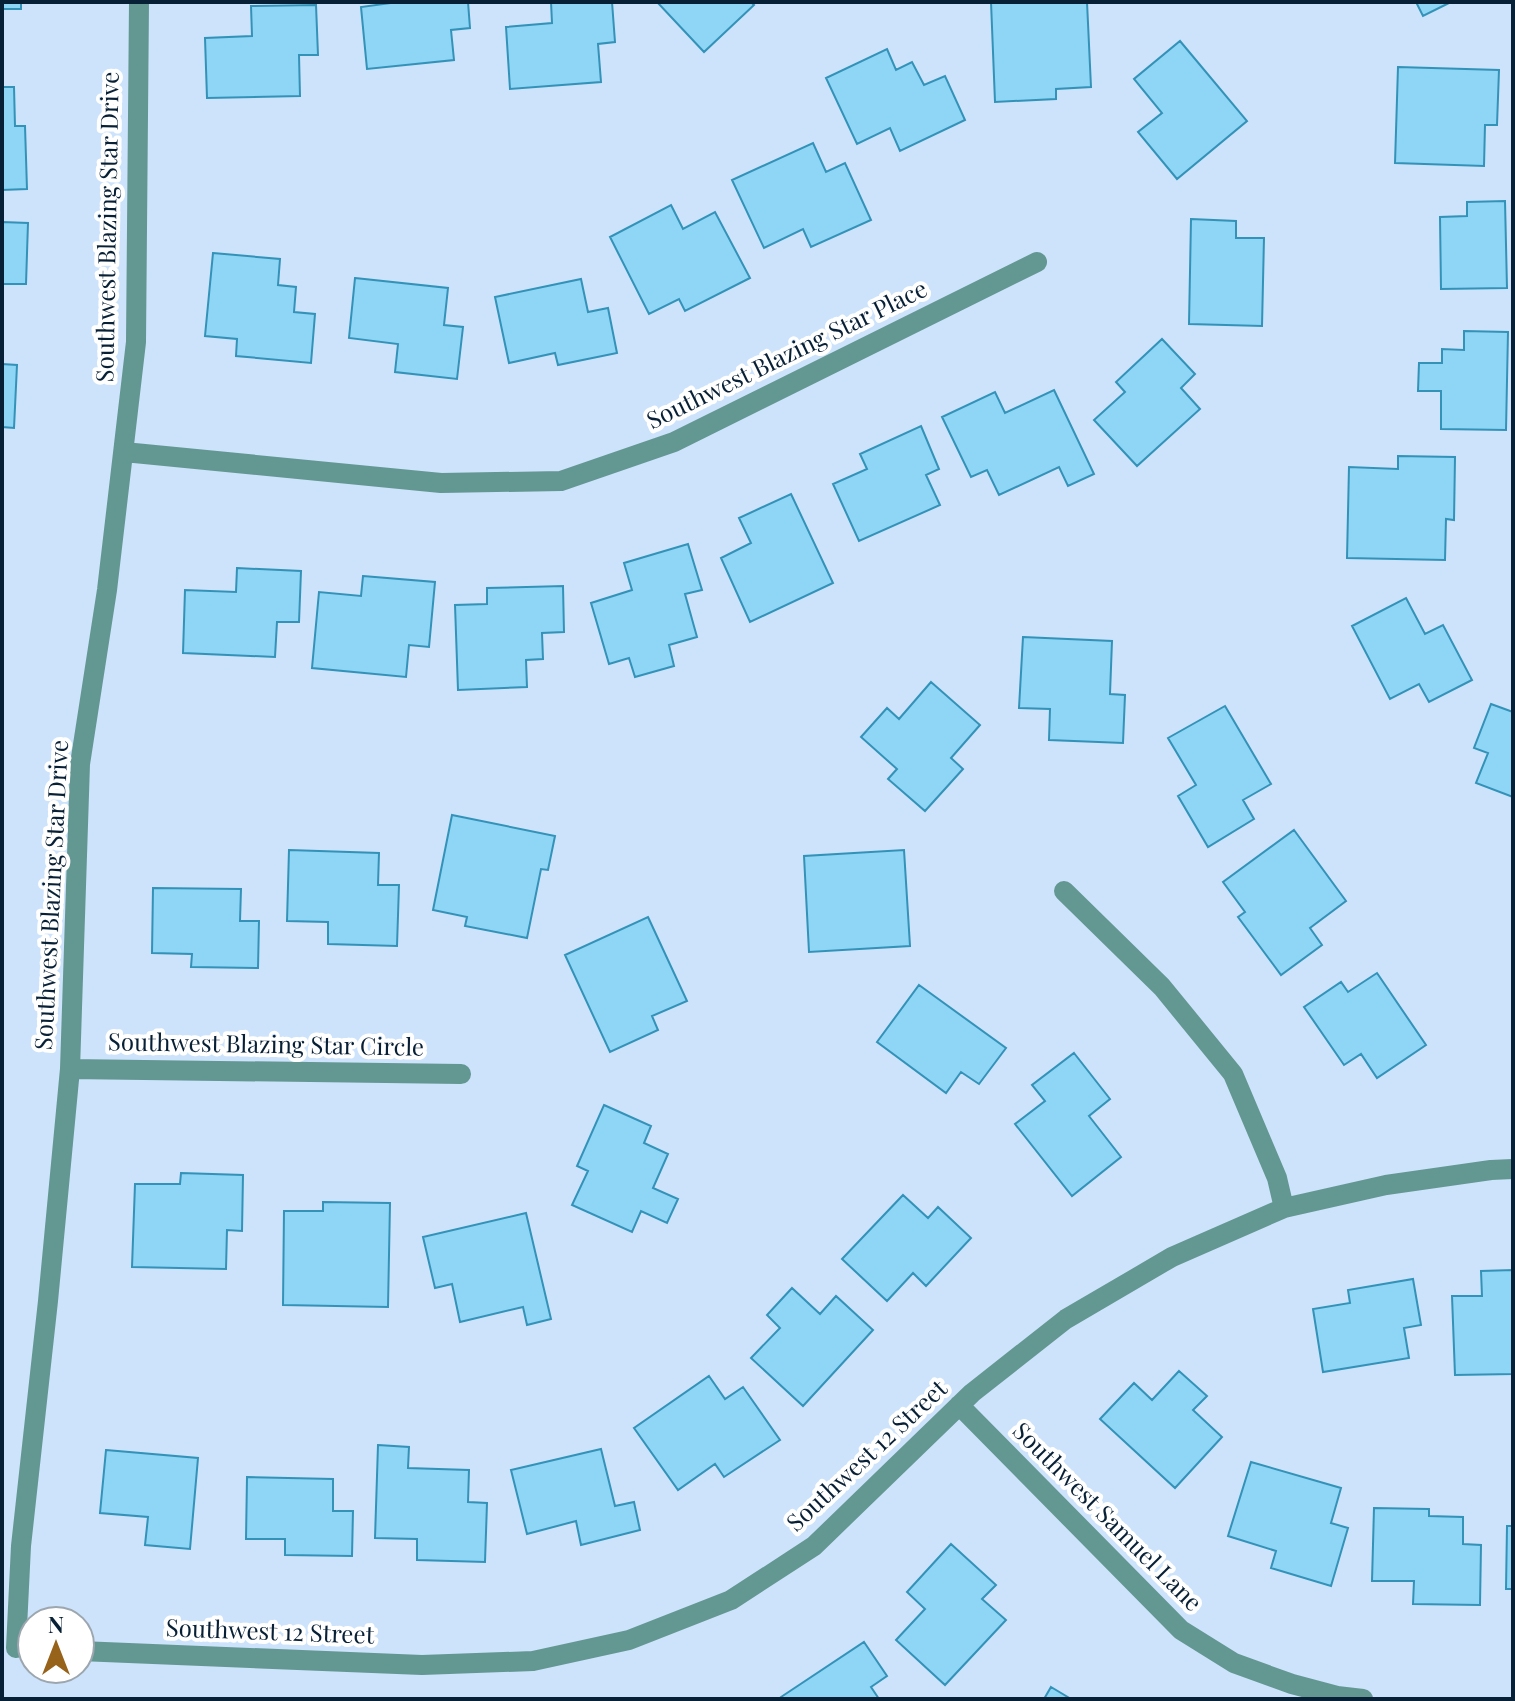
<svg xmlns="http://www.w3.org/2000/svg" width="1515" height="1701" font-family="'Playfair Display',serif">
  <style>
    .building { fill: #8fd5f5; stroke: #3392b8; stroke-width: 2 }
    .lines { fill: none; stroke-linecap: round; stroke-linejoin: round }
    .street { stroke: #639792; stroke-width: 20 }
    .labels { text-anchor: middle; stroke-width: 8; stroke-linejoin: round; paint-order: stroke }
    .street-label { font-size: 24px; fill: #082036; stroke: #fff }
  </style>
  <rect width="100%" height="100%" fill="#cce3fb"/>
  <path class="building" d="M2,2H21V9H2Z
    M398,2H468L470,28L451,30L454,60L367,69L361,7Z
    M551,2H612L615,42L598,44L601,82L510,89L506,27L552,23Z
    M657,2H751L754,5L704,52Z
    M991,2H1087L1091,87L1056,89V99L995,102Z
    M1416,2H1451L1423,16Z
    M316,5L318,55H299L300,96L207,98L205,38L252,36L251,6Z
    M1180,41L1247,121L1177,179L1138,132L1162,113L1134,79Z
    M887,49L896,70L912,62L924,85L945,76L965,120L900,151L890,128L857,144L826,78Z
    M1398,67L1499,70L1497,125H1485L1484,166L1395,163Z
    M2,87H14L15,126H25L27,189L2,190Z
    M813,143L826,172L845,163L871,220L811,247L803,229L764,248L732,180Z
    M1505,201L1507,288L1441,289L1440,217L1467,216V202Z
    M671,205L683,229L715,212L750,278L685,311L679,299L649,314L610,237Z
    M1191,219L1236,221V238H1264L1262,326L1189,324Z
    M2,222L28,223L26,284H2Z
    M213,253L280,259L278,285L296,287L294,312L315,314L311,363L236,356L237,339L205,336Z
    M355,278L448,288L444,325L463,327L457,379L395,372L398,344L349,338Z
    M581,279L588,312L608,308L617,353L558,365L555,353L509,363L495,297Z
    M1464,331L1508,332L1506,430L1441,429V391H1418L1419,363H1442V349L1464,350Z
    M1162,339L1195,374L1181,388L1200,409L1137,466L1094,420L1125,392L1116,382Z
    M2,364L17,365L14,428L2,427Z
    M1054,390L1094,474L1068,486L1059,467L999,495L987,470L971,477L942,417L995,392L1005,413Z
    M921,426L939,469L926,475L940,505L859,541L833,484L867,469L860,454Z
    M1398,456L1455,457L1454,520L1446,519L1445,560L1347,558L1349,467L1398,469Z
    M791,494L833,583L750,622L721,558L751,543L739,518Z
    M688,544L702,590L685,594L697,637L669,645L674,666L635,677L629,658L609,664L591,603L632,590L624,563Z
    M237,568L301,571L299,622H277L275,657L183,653L185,590L236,592Z
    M363,576L435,582L429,647L409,645L406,677L312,668L319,592L361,596Z
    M563,586L564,632L542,633L543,659L526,660L527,687L458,690L455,605L487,604V588Z
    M1406,598L1425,634L1443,625L1472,680L1429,702L1419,684L1390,699L1352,626Z
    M1023,637L1112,641L1110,694L1125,695L1123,743L1049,740L1050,709L1019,708Z
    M931,682L980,725L951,758L963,769L925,811L888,779L897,769L861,737L887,708L899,719Z
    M1491,704L1513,712V797L1476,783L1488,753L1474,748Z
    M1225,706L1271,784L1243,800L1254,819L1208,847L1178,796L1196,785L1168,738Z
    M452,815L555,836L548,870L541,869L527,938L465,926L467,917L433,910Z
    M1294,830L1346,901L1310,928L1322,945L1281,975L1238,917L1245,912L1223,882Z
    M289,850L379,853L378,885H399L397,946L328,944V922L287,921Z
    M904,850L910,946L809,952L804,856Z
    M153,888L241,889L240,921H259L258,968L191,967L192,954L152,953Z
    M648,917L687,1001L652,1016L658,1030L610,1052L565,955Z
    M1377,973L1426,1045L1377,1078L1361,1054L1344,1065L1304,1007L1341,982L1348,992Z
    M919,985L1006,1048L979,1084L961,1072L946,1093L877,1042Z
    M1074,1053L1110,1099L1089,1116L1121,1157L1072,1196L1015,1124L1045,1101L1032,1085Z
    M604,1105L651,1126L644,1143L668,1154L653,1188L678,1199L667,1223L641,1211L632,1232L572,1205L588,1171L577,1166Z
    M181,1173L243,1175L242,1231L227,1230L226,1269L132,1267L135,1184H180Z
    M903,1195L928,1218L938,1207L971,1238L926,1286L913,1273L887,1301L842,1259Z
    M323,1202L390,1203L388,1307L283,1305L284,1211H323Z
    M526,1213L551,1319L527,1325L523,1307L460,1322L452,1284L435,1288L423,1237Z
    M1513,1270V1374L1455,1375L1452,1296H1482L1481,1271Z
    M1413,1279L1421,1325L1404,1328L1409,1358L1323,1372L1313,1309L1350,1303L1348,1290Z
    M792,1288L820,1314L836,1296L873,1330L803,1406L751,1358L780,1328L767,1315Z
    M1179,1371L1207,1396L1193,1410L1222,1437L1175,1488L1100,1419L1134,1383L1152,1400Z
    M709,1376L725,1399L743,1387L780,1440L724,1477L715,1464L678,1490L634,1428Z
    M378,1445L409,1447L408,1468L469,1470L468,1502L487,1503L485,1562L417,1560V1539L375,1538Z
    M601,1449L615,1506L634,1502L640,1530L581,1545L576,1521L527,1534L511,1470Z
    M106,1450L198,1458L190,1549L145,1545L148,1517L100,1513Z
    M1251,1462L1341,1488L1331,1523L1348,1528L1331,1586L1271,1568L1276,1551L1228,1536Z
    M247,1477L333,1479V1511H353L352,1556L285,1555V1539H246Z
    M1374,1508L1429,1509V1516L1463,1517V1544L1481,1545L1480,1605L1413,1604L1414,1581H1372Z
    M1507,1526H1513V1589H1506Z
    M951,1544L996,1585L982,1599L1006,1620L945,1685L896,1640L925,1609L907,1592Z
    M864,1642L887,1676L871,1687L879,1699H782L781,1697Z
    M1051,1687L1071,1699H1044Z"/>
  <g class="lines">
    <path class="street" d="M124,452L441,483L561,481L674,442L1037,262
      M1064,891L1162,987L1233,1074L1277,1178L1284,1208
      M70,1069L461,1074
      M959,1405L1181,1630L1234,1663L1292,1684L1337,1696L1363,1699
      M16,1648L21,1546L48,1301L70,1069L80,764L107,590L136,342L139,2
      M80,1651L422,1665L533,1661L629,1640L731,1600L814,1546L972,1393L1066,1319L1172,1257L1284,1208L1386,1185L1491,1170L1513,1169"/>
  </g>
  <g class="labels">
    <g class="street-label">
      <text transform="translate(108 227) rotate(-89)" y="8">Southwest Blazing Star Drive</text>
      <text transform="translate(787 355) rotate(-26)" y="8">Southwest Blazing Star Place</text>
      <text transform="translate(52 895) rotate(-87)" y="8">Southwest Blazing Star Drive</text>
      <text transform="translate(266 1045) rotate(1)" y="8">Southwest Blazing Star Circle</text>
      <text transform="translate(867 1456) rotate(-43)" y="8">Southwest 12 Street</text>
      <text transform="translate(1107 1517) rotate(45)" y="8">Southwest Samuel Lane</text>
      <text transform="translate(270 1632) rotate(2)" y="8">Southwest 12 Street</text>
    </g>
  </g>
  <rect width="1515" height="1701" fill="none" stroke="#082036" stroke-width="8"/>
  <g transform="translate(56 1645)"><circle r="38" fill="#ffffff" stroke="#9ca6af" stroke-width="2"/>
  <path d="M0-6L14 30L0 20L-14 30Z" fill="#976219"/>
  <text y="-12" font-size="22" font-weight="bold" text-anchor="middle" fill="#082036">N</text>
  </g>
</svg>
